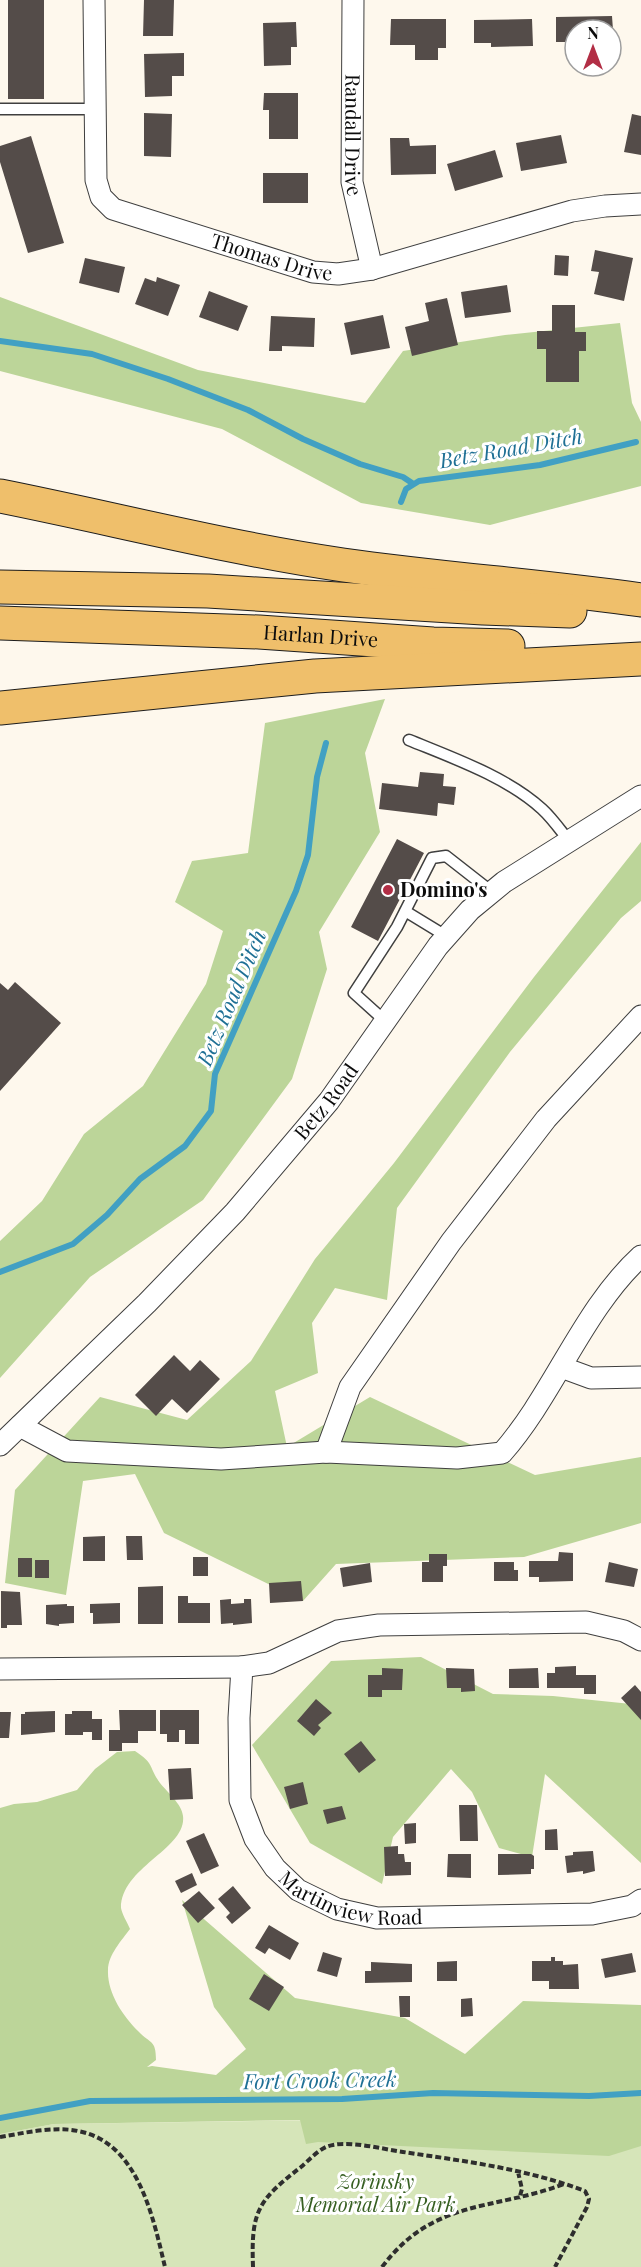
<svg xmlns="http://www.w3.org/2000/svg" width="641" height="2267" font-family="'Playfair Display',serif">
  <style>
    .green { fill: #d6e5b9 }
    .forest { fill: #bcd599 }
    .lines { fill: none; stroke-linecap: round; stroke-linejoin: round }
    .stream { stroke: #41a0c3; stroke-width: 6 }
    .building { fill: #544c49 }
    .service-casing { stroke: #3f3f3f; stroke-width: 13 }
    .minor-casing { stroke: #3f3f3f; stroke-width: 23 }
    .primary-casing { stroke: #1d1d1d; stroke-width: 35 }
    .path { stroke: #2e2e2e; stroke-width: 4; stroke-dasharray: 6 3; stroke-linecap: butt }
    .service { stroke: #fff; stroke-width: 10 }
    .minor { stroke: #fff; stroke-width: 21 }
    .primary { stroke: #efbf6b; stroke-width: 33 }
    .poi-dot { fill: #b22e45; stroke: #fff; stroke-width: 2 }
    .labels { text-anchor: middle; stroke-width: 6; stroke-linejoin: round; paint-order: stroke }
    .street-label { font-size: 20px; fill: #0c0c0c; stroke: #fff }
    .poi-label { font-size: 20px; font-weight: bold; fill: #0c0c0c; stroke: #fff; text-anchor: start }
    .park-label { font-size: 20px; font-style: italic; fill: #365f21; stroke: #fff }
    .water-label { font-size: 21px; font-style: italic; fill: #1f7095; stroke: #fff }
  </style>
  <rect width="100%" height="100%" fill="#fef8ed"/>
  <path class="green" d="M446,2118L641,2119V2267H0V2134L54,2124Z"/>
  <path class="forest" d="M0,297L198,370L365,403L403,351L505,335L620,323L632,403L641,422V486L490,525L361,503L222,429L0,371Z
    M385,699L365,753L380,832L319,932L327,969L292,1079L203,1200L90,1277L0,1378V1241L42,1201L84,1134L143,1086L206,984L223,931L175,902L192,861L248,853L265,723Z
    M641,842V901L621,918L510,1052L397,1208L387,1300L335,1288L312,1323L318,1373L275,1391L287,1447L370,1397L535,1475L641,1457V1523L524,1557L336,1564L303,1601L164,1533L135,1474L83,1481L66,1595L5,1583L15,1490L100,1397L187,1420L251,1361L315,1259L394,1163L534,977Z
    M421,1657L493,1694L553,1696L631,1704L641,1715V1863L545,1774L532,1857L499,1848L472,1792L451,1769L393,1837L382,1884L310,1843L252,1745L331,1661Z
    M135,1751C155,1764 148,1766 160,1783C167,1792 182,1804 183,1816C187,1849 121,1867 121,1908C122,1914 127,1922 130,1929C122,1940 108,1955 108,1970C107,1993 123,2016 138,2031C150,2044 156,2039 156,2060L147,2067L152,2066L216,2075L246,2049L214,2007L182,1900L295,1998L405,2018L465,2054L523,2001L641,2005V2146L609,2156L318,2142L306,2144L300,2120L54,2124L0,2134V1808L14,1804L37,1802L77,1790L95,1769L117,1752Z"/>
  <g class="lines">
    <path class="stream" d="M0,341L92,354L168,379L248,410L303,439L360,464L403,477L412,483
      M401,502L406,489L419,481L540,465L636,442
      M0,1272L73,1244L107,1215L140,1179L185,1146L211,1111L215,1074L296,891L308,855L317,777L326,743
      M0,2118L90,2101L342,2099L433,2093L589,2096L641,2093"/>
  </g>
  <path class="building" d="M8,0H44V99H8Z
    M144,0H174L173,36H143Z
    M612,16L613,30H575V42H556V17Z
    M391,19H446V48H438V60H415V45H390Z
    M532,19L533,46L491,47V43H474V20Z
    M296,22L297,47H291V65L264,66L263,23Z
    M184,53V76H172V96L145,97L144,54Z
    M264,93H298V139H269V110H263Z
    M144,113L172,114L171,157L144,156Z
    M632,114L641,116V155L624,152Z
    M561,135L567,163L521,171L516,143Z
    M31,136L64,243L28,253L0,162V146Z
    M390,138H409L410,146L436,145V174L391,175Z
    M495,150L503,177L455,191L447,164Z
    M263,173H308V203H263Z
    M595,250L633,258L624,301L594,294L599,272L591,271Z
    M555,255L569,256L568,276L554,275Z
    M85,258L125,267L119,293L79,283Z
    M157,277L180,285L168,316L135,304L145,278L156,282Z
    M507,285L511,312L465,318L461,292Z
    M209,291L248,306L238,331L199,317Z
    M447,298L458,345L412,356L405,327L429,321L425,303Z
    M552,305H575V332H586V351H579V382H546V349H537V331H552Z
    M383,315L390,348L351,355L344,323Z
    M271,316L315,318L314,347L282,346V351H269Z
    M420,772L444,774L443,786L456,787L454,805L438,803L437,816L379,809L382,783L418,787Z
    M397,839L424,853L378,941L351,927Z
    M15,982L61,1023L0,1091V983L8,990Z
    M174,1355L190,1371L200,1360L220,1379L187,1413L172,1399L156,1416L135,1395Z
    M105,1536V1561H83V1537Z
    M126,1536H142L143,1560H127Z
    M559,1552L573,1553V1581L539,1582V1577H529V1561H558Z
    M429,1554H447V1566H443V1582H422V1562H429Z
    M193,1557H208V1576H193Z
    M18,1558H32V1577H18Z
    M35,1560H49V1578H35Z
    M494,1562H514V1570H518V1581H494Z
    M609,1562L638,1569L634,1587L605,1582Z
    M370,1563L372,1582L343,1587L340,1568Z
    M301,1581L303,1601L270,1603L269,1583Z
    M163,1586V1624H138V1587Z
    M1,1591L20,1592L22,1625H7V1628H1Z
    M178,1596H188V1603H210V1623H178Z
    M231,1599V1604L244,1603V1599H251L252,1623L233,1625V1623L221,1624L220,1600Z
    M120,1603V1623L93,1624V1613H90V1604Z
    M67,1604V1606H74V1623L59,1624V1626L46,1624V1605Z
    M576,1666V1675H596V1694H584V1688H547V1673H555V1667Z
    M382,1668L403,1669L402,1690H382V1697H368V1675H382Z
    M446,1668L474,1669L475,1691L461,1692V1688H447Z
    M538,1668L539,1688H509V1669Z
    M635,1685L641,1692V1720L621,1698Z
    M316,1699L332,1713L318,1725L321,1728L314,1736L297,1721Z
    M119,1710H156V1731H138V1743H122V1751H109V1730H120Z
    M160,1710H199V1744H185V1730H179V1742H167V1734H160Z
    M55,1711V1732L21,1735V1714H25V1712Z
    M72,1711H92V1719H102V1740H92V1732H83V1735H65V1714H72Z
    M0,1712H11L9,1738H0Z
    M361,1741L376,1760L359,1773L344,1754Z
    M191,1768L193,1799L170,1800L168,1769Z
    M303,1782L308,1804L290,1809L284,1787Z
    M459,1805H477L478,1841H460Z
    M342,1806L346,1819L327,1824L323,1810Z
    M416,1823V1843L405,1844L404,1824Z
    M557,1829L558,1850H545V1830Z
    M204,1833L219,1866L201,1874L186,1841Z
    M398,1846V1854H404L405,1862H411V1875L385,1876L384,1847Z
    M593,1851L595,1871L583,1874V1871L567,1873L565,1856L573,1855V1852Z
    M448,1854H471V1878L447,1877Z
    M498,1854H531L534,1856V1869H531V1874L498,1875Z
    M192,1873L197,1885L181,1893L175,1881Z
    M233,1886L251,1908L232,1924L226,1917L230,1913L218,1899Z
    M199,1891L215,1908L198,1923L182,1905Z
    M269,1925L299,1943L290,1960L269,1948L265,1954L255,1948Z
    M323,1952L342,1958L337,1977L317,1971Z
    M632,1953L636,1972L605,1978L601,1959Z
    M551,1957H555V1961H563V1965L578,1964L579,1989H549V1981H532V1961H551Z
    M457,1961V1981H437V1962Z
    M371,1962L412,1964V1982L365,1983V1971H371Z
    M264,1974L284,1987L269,2011L249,1999Z
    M399,1996H410V2017H400Z
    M472,1998L473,2016L461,2017V1999Z"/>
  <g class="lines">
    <defs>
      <path id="service" d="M0,109H95
        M409,740C453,758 507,777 542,809C552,818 561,831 569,841
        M405,911L446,936
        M385,1021L354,993L397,927L432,858L446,856L492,892"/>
      <g id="minor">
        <path id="s1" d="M94,0L96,180L101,197L113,209L313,272L338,274L372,269L572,211L605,206L641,204"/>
        <path id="s2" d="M353,0L352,182L372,269"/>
        <path d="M561,1367L591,1378L641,1377"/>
        <path d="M20,1426L67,1451L221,1459L326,1452L457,1458L502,1453C554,1394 583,1309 641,1256"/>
        <path id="s3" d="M0,1445L147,1303L235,1212L329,1101L438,946L470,910L504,882L641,796"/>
        <path d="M326,1452L350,1387L451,1242L546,1119L641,1016"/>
        <path id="s4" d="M641,1640L624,1631L586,1622L379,1625L338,1631L269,1663L242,1667L239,1718L240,1800L255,1839L275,1868L298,1890L337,1909L377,1918L592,1914L632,1906L641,1900"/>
        <path d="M0,1669L242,1667"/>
      </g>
      <g id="primary">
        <path d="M0,496C115,519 227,548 343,565C442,579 542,586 641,600"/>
        <path d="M0,587L208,591L483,608L570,611"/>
        <path id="s5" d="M0,623L259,632L433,644L508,646"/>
        <path d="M0,708L315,676L641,659"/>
      </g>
    </defs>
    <use href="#service" class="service-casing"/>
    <use href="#minor" class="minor-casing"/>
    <use href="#primary" class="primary-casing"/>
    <path class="path" d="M0,2137C24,2133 54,2126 78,2131C138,2142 153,2217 165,2267
      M518,2172L522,2189L519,2199
      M253,2267C251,2212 257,2201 301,2167C308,2161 317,2151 326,2147C345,2139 382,2149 403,2152C464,2161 527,2169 585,2191L589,2199L587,2207L555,2267
      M382,2267C434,2198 493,2211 564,2184"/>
    <use href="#service" class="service"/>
    <use href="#minor" class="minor"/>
    <use href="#primary" class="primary"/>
  </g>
  <circle class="poi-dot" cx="388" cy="890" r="6"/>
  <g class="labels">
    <g class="street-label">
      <text dy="7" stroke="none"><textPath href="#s2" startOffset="135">Randall Drive</textPath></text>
      <text dy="7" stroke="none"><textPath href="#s1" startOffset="381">Thomas Drive</textPath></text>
      <text dy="7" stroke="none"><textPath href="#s5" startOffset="321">Harlan Drive</textPath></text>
      <text dy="7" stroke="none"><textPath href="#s3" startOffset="474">Betz Road</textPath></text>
      <text dy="7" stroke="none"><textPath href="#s4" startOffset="706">Martinview Road</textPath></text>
    </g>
    <g class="poi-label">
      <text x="400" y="897">Domino's</text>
    </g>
    <g class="park-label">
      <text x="376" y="2189">Zorinsky<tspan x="376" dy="23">Memorial Air Park</tspan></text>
    </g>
    <g class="water-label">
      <text transform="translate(511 449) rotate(-10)" y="7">Betz Road Ditch</text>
      <text transform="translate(232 998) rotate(-67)" y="7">Betz Road Ditch</text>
      <text transform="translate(320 2081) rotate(-1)" y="7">Fort Crook Creek</text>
    </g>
  </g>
  <g transform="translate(593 48)"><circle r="28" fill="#ffffff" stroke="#9e9e9e" stroke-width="1.5"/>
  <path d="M0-4.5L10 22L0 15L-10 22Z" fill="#b22e45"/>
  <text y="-9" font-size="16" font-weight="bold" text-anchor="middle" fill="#0c0c0c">N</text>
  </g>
</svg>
